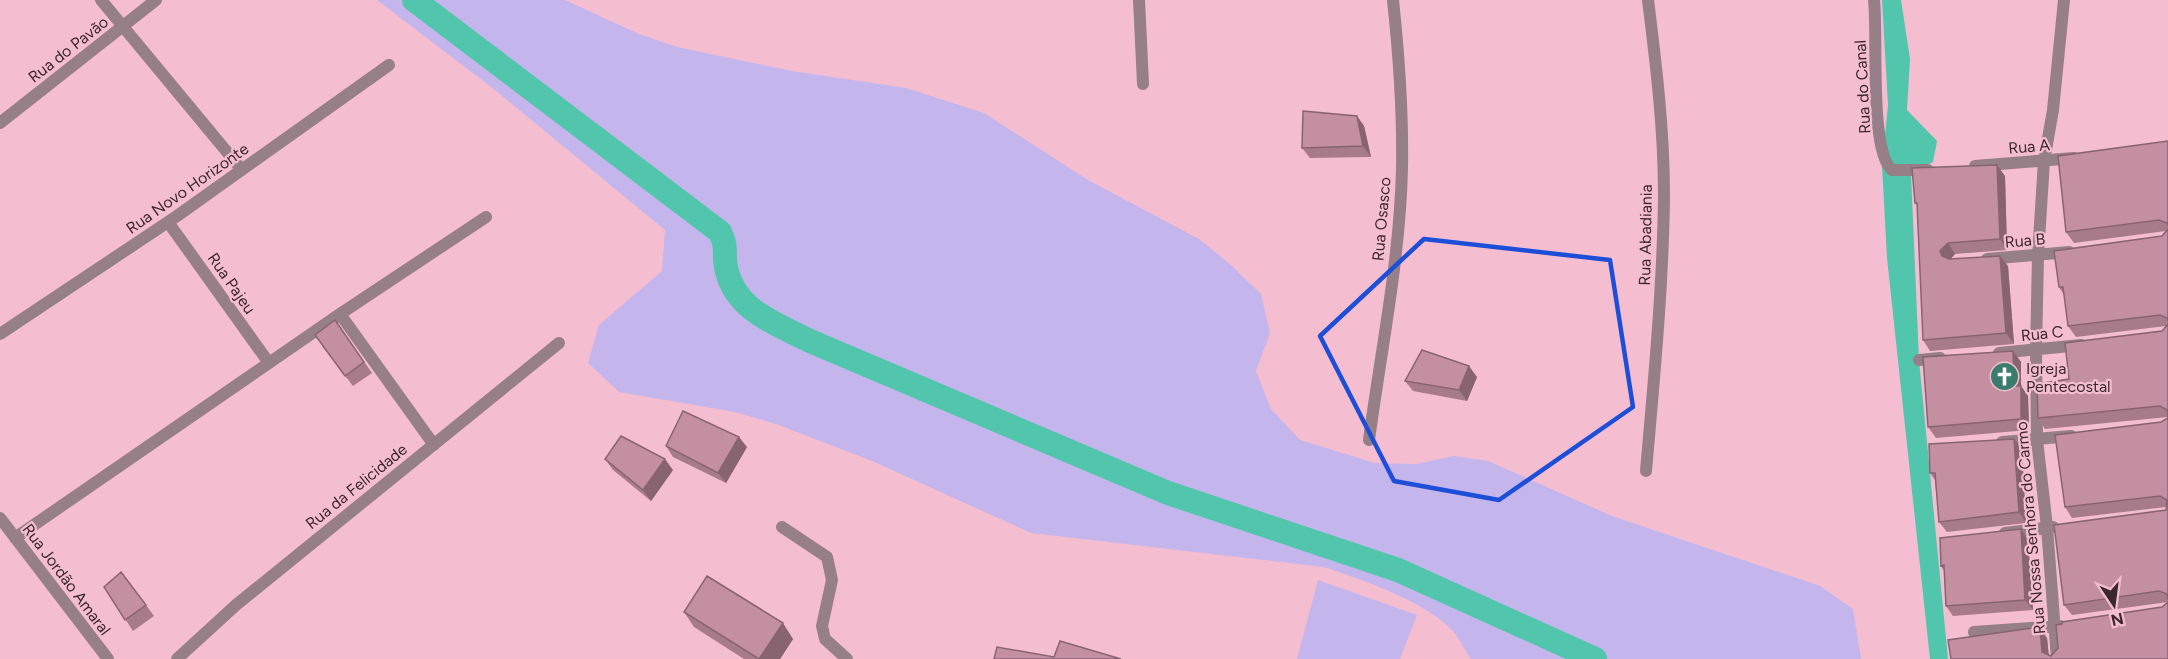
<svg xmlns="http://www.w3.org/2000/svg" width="2168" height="659" font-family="Figtree,sans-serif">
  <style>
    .green { fill: #c4b5ec }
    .water { fill: #51c6ad }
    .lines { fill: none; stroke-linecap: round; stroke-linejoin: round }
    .canal { stroke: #51c6ad; stroke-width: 24 }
    .street { stroke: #967f86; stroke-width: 12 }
    .wall { fill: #a87b8a }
    .shaded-wall { fill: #886471 }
    .building { fill: #c38fa1; stroke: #886471; stroke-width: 1.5 }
    .marked { fill: none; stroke: #1d4ed8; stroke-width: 4.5; stroke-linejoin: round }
    .labels { text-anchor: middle; stroke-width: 4.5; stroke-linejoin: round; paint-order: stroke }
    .street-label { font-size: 16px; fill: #3b272e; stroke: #f5bed0 }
    .poi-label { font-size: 16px; fill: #3b272e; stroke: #f5bed0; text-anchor: start }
  </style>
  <rect width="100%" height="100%" fill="#f5bed0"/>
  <path class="green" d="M377,0H565L639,34L677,47L792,71L906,88L984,113L1088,180L1199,239L1231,265L1261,294L1270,333L1256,371L1271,409L1300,440L1375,463L1416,464L1454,456L1488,461L1612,516L1820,586L1853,609L1861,659H1471C1464,649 1458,636 1450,628C1421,600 1361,579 1323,567L1031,533L872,461L776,424L735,412L619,392L588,363L599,325L662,271L665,230L495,90Z
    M1318,580L1417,615L1400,659H1297Z"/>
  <path class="water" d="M1882,0H1901L1910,59L1907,110L1937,141L1933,162L1911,173L1919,360L1948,659H1930L1887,258L1882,165L1888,105Z"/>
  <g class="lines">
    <path class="canal" d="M414,0L720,232C728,249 723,251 726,267C734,310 776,324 810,341L1168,493L1398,570L1595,659"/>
    <path class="street" d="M101,0L242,170
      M1139,0L1143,84
      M1874,0C1878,33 1869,151 1892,170H1928
      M0,123L156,0
      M1975,166L2074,158
      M168,222L269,363
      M1987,259L2069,252
      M340,314L434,445
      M0,334L177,216L389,65
      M1999,353L2081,345
      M1919,360L1940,358
      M1369,440C1381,350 1400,259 1402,168C1403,112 1399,56 1393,0
      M2002,442L2071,436
      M1646,471C1654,379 1663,287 1664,195C1664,129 1656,64 1648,0
      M0,518L108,659
      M782,527L827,557L832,580L822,626L825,639L847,659
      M2005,533L2053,527
      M15,538L340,314L486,217
      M1974,632L2060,626
      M177,659L236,605L559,343
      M2057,659L2047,527L2037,440L2036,350L2038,256L2044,161L2053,110L2064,0"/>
  </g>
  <path class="wall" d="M1357,116L1364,126L1371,157L1310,158L1302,148Z
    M2168,141V659H1951L2047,638L2049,656H2051L2162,607L2168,602L2072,615L2064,605L2166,510V507L2072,518L2065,507L2161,422L2168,418V417L2045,429L2038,418L2069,379L2162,331L2166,326L2076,337L2068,326L2064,295L2059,287L2162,236L2166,231L2074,243L2066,232Z
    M2005,176L2007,250L1955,254L1950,259L2008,266L2014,344L1930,351L1923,340L1918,207L1915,203Z
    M335,320L372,373L353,386L322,346Z
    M2013,351L2021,362V386L2028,396L2029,430L1936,438L1928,427Z
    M1477,377L1467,401L1413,391L1405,381Z
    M666,446L747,447L726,483L673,457Z
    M2022,449L2026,523L1947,532L1939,522L1935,480L1930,473Z
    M605,459L673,470L651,501L613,470Z
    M2028,540L2033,610L1953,616L1946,606L1944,571L1941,566Z
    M104,587L146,605L154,616L133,631Z
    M684,612L793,639L780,659H744L694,627Z"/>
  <path class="shaded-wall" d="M1357,116L1364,126L1371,157L1363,146Z
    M1997,165L2005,176L2007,250L2000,239Z
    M1948,243L1955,254L1948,262L1942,256L1940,251Z
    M2000,256L2008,266L2014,344L2006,333Z
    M2013,351L2021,362V386L2028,396L2029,430L2021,419L2014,386Z
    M1469,366L1477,377L1467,401L1459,390Z
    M739,437L747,447L726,483L718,473Z
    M2014,439L2022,449L2026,523L2019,512Z
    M665,459L673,470L651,501L643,490Z
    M2021,529L2028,540L2033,610L2025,600Z
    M783,623L793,639L780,659H759Z
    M2040,627L2047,638L2049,659L2042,652Z"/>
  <path class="building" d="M1303,111L1357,116L1363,146L1302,148Z
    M2168,141V226L2167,223L2159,220L2066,232L2058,156Z
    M1997,165L2000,239L1948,243L1940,251L1942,256L1949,259L2000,256L2006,333L1923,340L1917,203H1915L1912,168Z
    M2168,229V321L2167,318L2160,315L2068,326L2063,287H2059L2054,251L2162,236Z
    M335,320L364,362L345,376L315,335Z
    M2168,324V600L2167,594L2159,591L2064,605L2054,525L2166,510L2167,500L2160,496L2065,507L2055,435L2161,422L2168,418L2167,410L2160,406L2038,418L2037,384L2069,379L2065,343L2162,331Z
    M1422,350L1469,366L1459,390L1405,381Z
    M2013,351L2014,386H2021V419L1928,427L1923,357Z
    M683,411L739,437L718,473L666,446Z
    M621,436L665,459L643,490L605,459Z
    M2014,439L2019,512L1939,522L1935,473H1930L1929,444Z
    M2021,529L2025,600L1946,606L1944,565L1941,566L1940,538Z
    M121,572L146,605L125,620L104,587Z
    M707,576L783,623L759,659L684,612Z
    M2168,602V659H1951L1948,640L2040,627L2042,652L2051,656L2058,648L2056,625L2062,624V622L2162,607Z
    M1060,641L1121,659H994L997,647L1054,657Z"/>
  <path class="marked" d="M1424,239L1610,260L1633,407L1499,500L1394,481L1320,336Z"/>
  <defs>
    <symbol id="church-disc" viewBox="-11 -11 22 22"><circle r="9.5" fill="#3a7d6e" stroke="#f5bed0"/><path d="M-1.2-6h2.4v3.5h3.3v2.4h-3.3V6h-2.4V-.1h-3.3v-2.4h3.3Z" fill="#fff"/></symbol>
  </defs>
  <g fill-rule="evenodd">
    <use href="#church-disc" x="1988" y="360" width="33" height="33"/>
  </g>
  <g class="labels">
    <g class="street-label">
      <text transform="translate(68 49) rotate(-38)" y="6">Rua do Pavão</text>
      <text transform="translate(1862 87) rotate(-93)" y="6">Rua do Canal</text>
      <text transform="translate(2029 146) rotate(-5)" y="6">Rua A</text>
      <text transform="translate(187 188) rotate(-35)" y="6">Rua Novo Horizonte</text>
      <text transform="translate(1381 219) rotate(-85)" y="6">Rua Osasco</text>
      <text transform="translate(1645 235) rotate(-89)" y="6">Rua Abadiania</text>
      <text transform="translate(2025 240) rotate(-5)" y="6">Rua B</text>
      <text transform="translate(232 283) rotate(55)" y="6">Rua Pajeu</text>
      <text transform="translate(2042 333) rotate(-6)" y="6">Rua C</text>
      <text transform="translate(356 486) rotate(-39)" y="6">Rua da Felicidade</text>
      <text transform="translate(2030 528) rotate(-95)" y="6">Rua Nossa Senhora do Carmo</text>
      <text transform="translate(67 579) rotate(53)" y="6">Rua Jordão Amaral</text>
    </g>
    <g class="poi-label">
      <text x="2026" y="374">Igreja<tspan x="2026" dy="18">Pentecostal</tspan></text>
    </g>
  </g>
  <g transform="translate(2114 605) rotate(167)" stroke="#f5bed0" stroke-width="4.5" paint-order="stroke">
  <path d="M0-4.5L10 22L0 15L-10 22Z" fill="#3b272e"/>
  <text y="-9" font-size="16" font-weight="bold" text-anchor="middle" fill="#3b272e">N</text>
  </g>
</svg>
